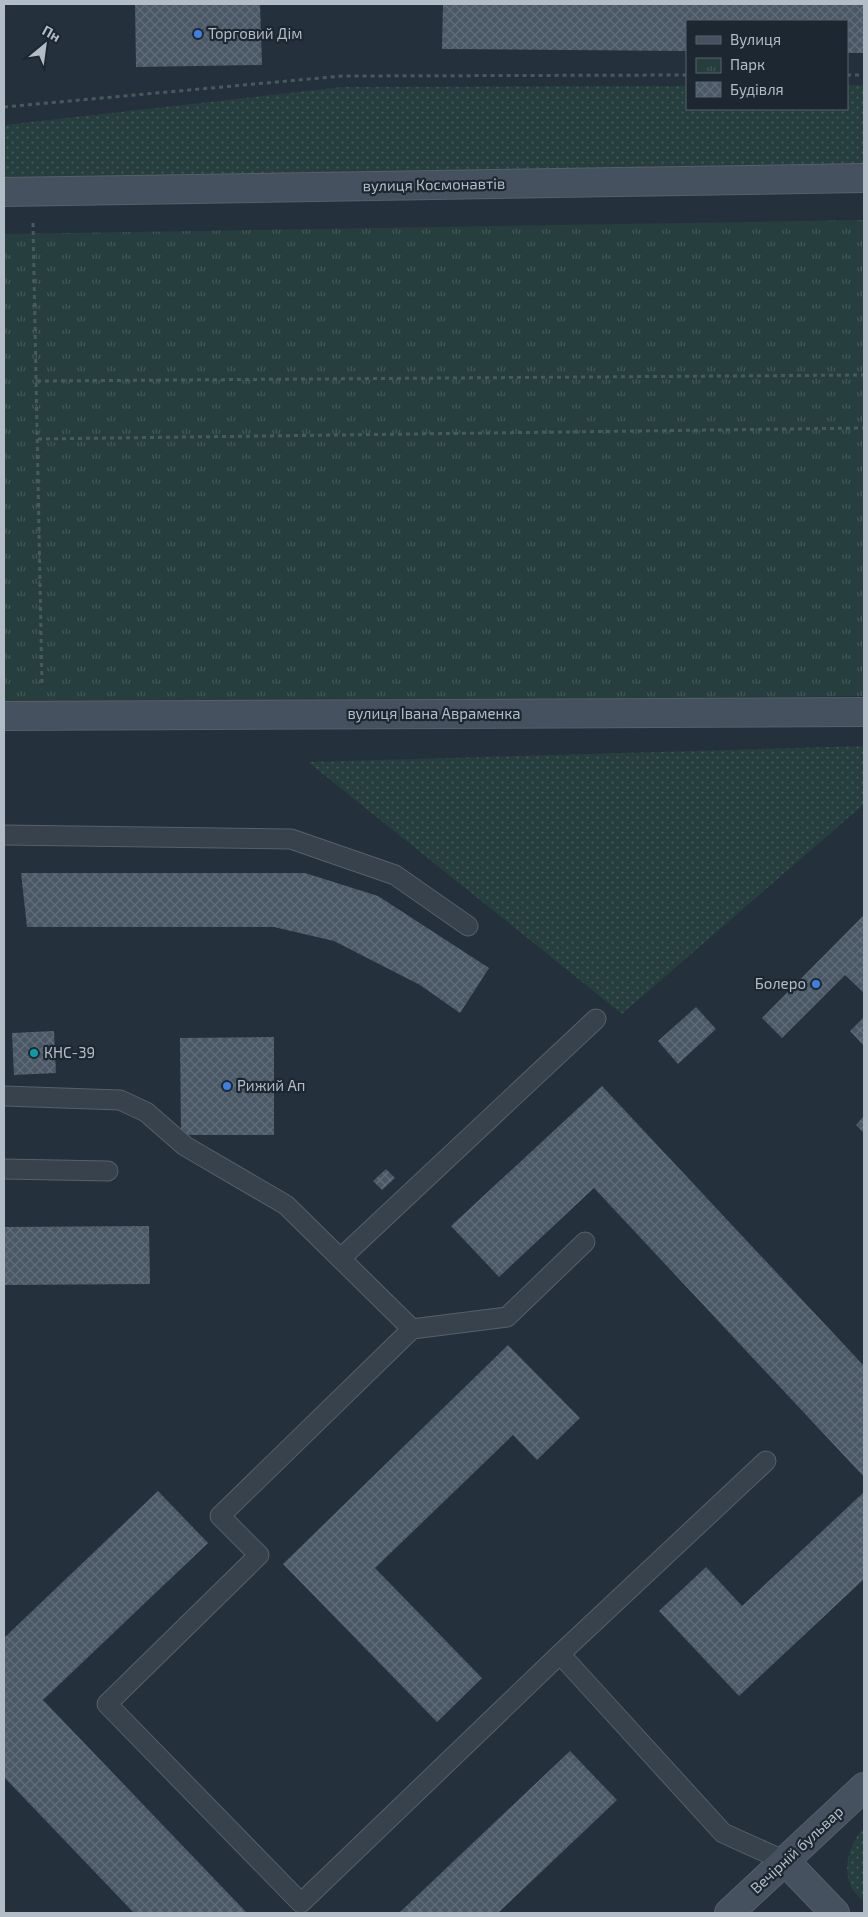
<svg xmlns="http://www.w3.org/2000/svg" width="868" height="1917" font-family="'Exo 2',sans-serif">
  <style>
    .grass { fill: url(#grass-dots) }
    .park { fill: url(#park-tufts) }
    .building { fill: url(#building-cross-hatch) }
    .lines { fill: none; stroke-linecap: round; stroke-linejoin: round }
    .lane-casing { stroke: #56606a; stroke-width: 21 }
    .secondary-casing { stroke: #56606a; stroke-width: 30 }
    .path { stroke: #465b5c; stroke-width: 3; stroke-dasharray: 4 4; stroke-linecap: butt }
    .lane { stroke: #37424c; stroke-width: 19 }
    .secondary { stroke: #46515f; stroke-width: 28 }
    .shop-dot { fill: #3f7fe0; stroke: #1d2731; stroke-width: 2 }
    .culture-dot { fill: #0f9aa8; stroke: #1d2731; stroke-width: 2 }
    .labels { text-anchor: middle; stroke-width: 4.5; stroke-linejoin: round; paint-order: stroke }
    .poi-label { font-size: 15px; fill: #b3bdc8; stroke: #1d2731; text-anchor: start }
    .street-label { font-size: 15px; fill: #b3bdc8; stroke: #1d2731 }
  </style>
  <defs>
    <pattern id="grass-dots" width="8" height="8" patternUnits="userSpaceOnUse" patternTransform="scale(1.25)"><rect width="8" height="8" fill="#273e3e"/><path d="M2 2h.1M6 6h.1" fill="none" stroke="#445858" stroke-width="1.8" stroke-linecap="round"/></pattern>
    <pattern id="park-tufts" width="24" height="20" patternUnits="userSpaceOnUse" patternTransform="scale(1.25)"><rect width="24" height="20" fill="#273e3e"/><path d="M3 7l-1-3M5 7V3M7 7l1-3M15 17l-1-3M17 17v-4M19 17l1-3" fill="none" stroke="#445858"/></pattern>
    <pattern id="building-cross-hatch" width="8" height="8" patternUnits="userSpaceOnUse" patternTransform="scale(1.25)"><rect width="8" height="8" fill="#4a5765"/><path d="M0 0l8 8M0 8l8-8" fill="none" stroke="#626d7a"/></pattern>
  </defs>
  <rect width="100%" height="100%" fill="#24303c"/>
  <path class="grass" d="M847,85H864V171L20,185L4,178V125L342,87L687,86V109H847Z
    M864,746V804L622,1014L308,762Z
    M864,1828V1902C861,1898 855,1894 853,1890C841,1870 849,1843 864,1828Z"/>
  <path class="park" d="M864,220V696L4,706V234Z"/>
  <path class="building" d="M135,4H260L262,65L136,67Z
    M443,4H864V53H847V21H687V51L442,49Z
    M21,873H305L378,896L489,968L460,1013L420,985L334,941L274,927H27Z
    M864,915V993L845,975L782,1038L762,1018Z
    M696,1007L716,1029L678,1064L658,1041Z
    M864,1017V1046L850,1031Z
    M54,1031L56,1073L14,1075L12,1033Z
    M274,1037V1135H181L180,1038Z
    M602,1086L864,1366V1477L594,1188L499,1277L451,1226Z
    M864,1116V1133L856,1125Z
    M386,1169L395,1178L382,1190L373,1181Z
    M149,1226L150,1284L4,1285V1227Z
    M508,1345L580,1418L537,1460L513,1435L375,1568L482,1678L437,1722L283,1564Z
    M158,1491L208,1543L43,1700L247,1913H134L4,1777V1638Z
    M864,1492V1579L739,1696L659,1611L706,1567L742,1606Z
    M570,1751L617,1800L498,1913H399Z"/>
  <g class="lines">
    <defs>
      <path id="lane" d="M4,835L291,839L395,875L468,926
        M4,1096L120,1100L146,1112L185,1146L286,1205L412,1329
        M4,1169L108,1171
        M585,1242L507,1317L412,1329L220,1516L259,1555L107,1704L301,1903L560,1654L766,1461
        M341,1258L596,1019
        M560,1654L723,1833L785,1861"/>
      <path id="secondary" d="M4,192L864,178
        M4,716L864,712
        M785,1861L835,1913
        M729,1913L864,1787"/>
    </defs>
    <use href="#lane" class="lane-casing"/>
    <use href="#secondary" class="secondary-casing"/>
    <path class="path" d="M847,75H864
      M4,107L342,76L687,75
      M33,223L42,686
      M37,381L864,375
      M38,439L864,428"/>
    <use href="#lane" class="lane"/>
    <use href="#secondary" class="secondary"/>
  </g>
  <g class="shop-dot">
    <circle cx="198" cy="34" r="5"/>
    <circle cx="816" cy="984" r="5"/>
    <circle cx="227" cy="1086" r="5"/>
  </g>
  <circle class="culture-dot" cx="34" cy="1053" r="5"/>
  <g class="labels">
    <g class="poi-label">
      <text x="208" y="39">Торговий Дім</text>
      <text x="806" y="989" text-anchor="end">Болеро</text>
      <text x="44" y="1058">КНС-39</text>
      <text x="237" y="1091">Рижий Ап</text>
    </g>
    <g class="street-label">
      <text transform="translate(434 185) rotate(-1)" y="5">вулиця Космонавтів</text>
      <text x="434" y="719">вулиця Івана Авраменка</text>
      <text transform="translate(797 1850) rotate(-43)" y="5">Вечірній бульвар</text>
    </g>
  </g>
  <rect width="868" height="1917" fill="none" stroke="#b3bdc8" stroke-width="10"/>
  <rect x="686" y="20" width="162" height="90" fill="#1d2731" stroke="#59636d"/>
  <rect x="696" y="36" width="25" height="8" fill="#46515f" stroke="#59636d"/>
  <text x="730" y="45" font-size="15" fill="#b3bdc8">Вулиця</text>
  <rect x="696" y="58" width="25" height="15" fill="url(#park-tufts)" stroke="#59636d"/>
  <text x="730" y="70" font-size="15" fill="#b3bdc8">Парк</text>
  <rect x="696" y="82" width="25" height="15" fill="url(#building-cross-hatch)" stroke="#59636d"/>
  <text x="730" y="95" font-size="15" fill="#b3bdc8">Будівля</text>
  <g transform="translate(45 45) rotate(29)" stroke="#1d2731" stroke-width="4" paint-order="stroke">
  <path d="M0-4L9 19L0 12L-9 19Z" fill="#b3bdc8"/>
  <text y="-8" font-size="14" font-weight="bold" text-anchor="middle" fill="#b3bdc8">Пн</text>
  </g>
</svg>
